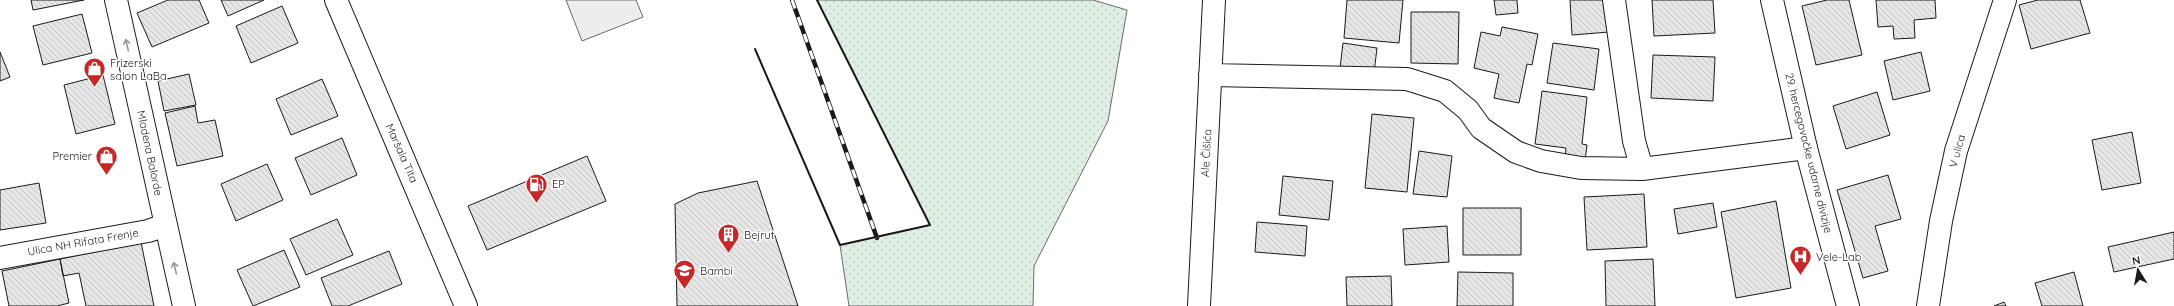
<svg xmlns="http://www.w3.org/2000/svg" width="2174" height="306" font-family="Quicksand,sans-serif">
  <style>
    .grass { fill: url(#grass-dots); stroke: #6a6a6a }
    .parking { fill: #ededed; stroke: #6a6a6a }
    .building { fill: url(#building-back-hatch); stroke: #1a1a1a }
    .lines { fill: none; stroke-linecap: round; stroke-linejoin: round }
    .minor-casing { stroke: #1a1a1a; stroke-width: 24 }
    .major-casing { stroke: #1a1a1a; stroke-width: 24 }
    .minor { stroke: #fff; stroke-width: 22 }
    .major { stroke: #fff; stroke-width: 22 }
    .rail-casing { stroke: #1a1a1a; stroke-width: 4.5 }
    .rail { stroke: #fff; stroke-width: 3; stroke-dasharray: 9; stroke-linecap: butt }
    .wall { stroke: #1a1a1a; stroke-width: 2 }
    .oneway { stroke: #989898 }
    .labels { text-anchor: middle; stroke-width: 3; stroke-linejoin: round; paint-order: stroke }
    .poi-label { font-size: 11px; fill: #1a1a1a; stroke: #fff; text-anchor: start }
    .street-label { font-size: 11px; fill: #1a1a1a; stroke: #fff }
  </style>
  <defs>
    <pattern id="grass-dots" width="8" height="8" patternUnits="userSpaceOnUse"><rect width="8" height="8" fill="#e0efe3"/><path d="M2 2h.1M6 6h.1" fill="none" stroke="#c0ccc2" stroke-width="1.8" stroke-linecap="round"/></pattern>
    <pattern id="building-back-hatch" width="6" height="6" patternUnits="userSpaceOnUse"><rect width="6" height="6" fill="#e6e6e6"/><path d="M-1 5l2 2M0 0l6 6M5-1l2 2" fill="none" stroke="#c5c5c5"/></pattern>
  </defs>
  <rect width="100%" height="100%" fill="#fff"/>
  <path class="grass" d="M817,0H1093L1127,10L1108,121L1034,266L1033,306H849L840,245L930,225Z"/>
  <path class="parking" d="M566,0H636L643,17L582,41Z"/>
  <path class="building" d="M31,0H84L33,10Z
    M168,0H199L209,23L152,47L137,13Z
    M221,0H264L228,16Z
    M1347,0H1403L1399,43L1344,38Z
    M1494,0H1517L1518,13L1496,15Z
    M1570,0H1606L1609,32L1572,35Z
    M1652,0H1713L1715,33L1654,36Z
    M1827,0H1849L1862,55L1816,65L1802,6Z
    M1876,0H1935L1936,18L1914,20L1915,38L1894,39L1893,26L1878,27Z
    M2038,0H2080L2090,33L2031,49L2019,5Z
    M282,6L298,43L251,63L236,26Z
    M1411,12H1459L1458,64L1411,63Z
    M82,14L92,53L43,65L33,26Z
    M1502,27L1538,34L1532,65L1527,64L1519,103L1494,98L1499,74L1474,68L1481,32L1500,36Z
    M1343,43L1377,48L1374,73L1340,68Z
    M1553,43L1599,49L1594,90L1547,83Z
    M0,52L10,77L0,81Z
    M1921,52L1930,91L1893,100L1884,61Z
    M1653,55L1715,57L1713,101L1651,98Z
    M189,74L196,105L164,111L158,81Z
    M103,75L115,124L76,134L64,85Z
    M322,79L338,116L291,135L276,99Z
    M1542,91L1587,97L1582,144L1587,145L1585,161L1565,159L1566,148L1535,144Z
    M1877,92L1890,135L1846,149L1833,106Z
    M195,106L198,123L215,120L223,156L177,166L165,113Z
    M1372,114L1414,118L1407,192L1365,188Z
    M2132,132L2141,183L2102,190L2092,140Z
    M342,138L357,175L311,195L295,158Z
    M1419,151L1452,156L1447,197L1413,194Z
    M587,156L606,201L487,250L468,206Z
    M267,164L283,200L236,221L221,184Z
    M1888,175L1901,219L1875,226L1888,271L1863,278L1837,190Z
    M1283,176L1333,181L1329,220L1279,215Z
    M757,181L798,306H677L675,204L698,193Z
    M39,183L46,223L0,230V190Z
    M1644,194L1647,247L1587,250L1584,197Z
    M1776,201L1791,288L1736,298L1721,212Z
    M1713,203L1717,227L1678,234L1674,209Z
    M1463,208H1521V255H1463Z
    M337,219L353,255L306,275L290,239Z
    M1257,222L1307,226L1305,256L1255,252Z
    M1447,226L1449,262L1405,265L1403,229Z
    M2174,232V259L2114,272L2108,247Z
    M141,242L154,306H86L79,273L63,276L60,259Z
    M284,250L300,287L253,306L237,270Z
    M389,251L402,284L348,306H332L321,278Z
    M60,259L69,303L57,306H9L2,271Z
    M1653,259L1655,306H1606L1605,261Z
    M1458,272L1513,273V306H1457Z
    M2074,272L2083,306H2042L2035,283Z
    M1391,276L1392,306H1347L1346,277Z
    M2004,302L2006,306H1994Z"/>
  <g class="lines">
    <defs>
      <path id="minor" d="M116,0L184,306
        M336,0L466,306
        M1614,0L1634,141L1642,169
        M1210,75L1407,79L1445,91L1468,110L1481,128L1516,152L1541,161L1581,168L1642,169L1806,148
        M0,258L148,231L166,225
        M1199,306L1214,0
        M1928,306L1941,221L1956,151L2005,0"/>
      <path id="major" d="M1772,0L1806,148L1848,306"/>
    </defs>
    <use href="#minor" class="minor-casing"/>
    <use href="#major" class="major-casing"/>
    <use href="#minor" class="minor"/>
    <use href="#major" class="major"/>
    <defs>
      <path id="rail" d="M792,0L877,238"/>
    </defs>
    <use href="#rail" class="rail-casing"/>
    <use href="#rail" class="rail"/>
    <path class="wall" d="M755,49L840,245L930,225L817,0"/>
  </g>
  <defs><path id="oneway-shaft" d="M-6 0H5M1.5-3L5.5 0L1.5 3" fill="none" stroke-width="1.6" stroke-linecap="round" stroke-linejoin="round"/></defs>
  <g class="oneway">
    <use href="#oneway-shaft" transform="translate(127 45) rotate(-103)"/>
    <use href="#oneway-shaft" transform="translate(175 268) rotate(-103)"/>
  </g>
  <defs>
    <symbol id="shop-pin" viewBox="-11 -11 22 30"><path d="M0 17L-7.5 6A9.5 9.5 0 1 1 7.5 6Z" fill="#c62828" stroke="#fff"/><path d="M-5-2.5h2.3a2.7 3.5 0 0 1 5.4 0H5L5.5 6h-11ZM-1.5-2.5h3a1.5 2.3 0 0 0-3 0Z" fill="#fff"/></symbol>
    <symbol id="fuel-pin" viewBox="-11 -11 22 30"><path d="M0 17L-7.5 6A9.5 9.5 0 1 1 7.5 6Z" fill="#c62828" stroke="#fff"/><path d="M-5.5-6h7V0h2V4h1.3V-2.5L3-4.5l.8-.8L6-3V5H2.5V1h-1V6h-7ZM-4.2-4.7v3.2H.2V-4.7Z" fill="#fff"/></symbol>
    <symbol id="building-pin" viewBox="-11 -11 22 30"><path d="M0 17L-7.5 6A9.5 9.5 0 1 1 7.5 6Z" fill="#c62828" stroke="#fff"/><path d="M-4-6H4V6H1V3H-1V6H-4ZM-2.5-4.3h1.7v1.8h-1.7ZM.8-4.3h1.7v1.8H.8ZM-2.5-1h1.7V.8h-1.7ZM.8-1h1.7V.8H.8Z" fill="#fff"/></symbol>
    <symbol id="hospital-pin" viewBox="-11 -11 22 30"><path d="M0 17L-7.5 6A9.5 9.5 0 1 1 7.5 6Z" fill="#c62828" stroke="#fff"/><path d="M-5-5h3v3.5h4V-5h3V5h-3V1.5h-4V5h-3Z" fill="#fff"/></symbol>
    <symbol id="school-pin" viewBox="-11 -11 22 30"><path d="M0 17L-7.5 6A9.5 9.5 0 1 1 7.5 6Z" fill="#c62828" stroke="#fff"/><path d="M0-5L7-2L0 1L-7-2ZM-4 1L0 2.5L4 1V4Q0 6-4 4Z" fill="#fff"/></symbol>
  </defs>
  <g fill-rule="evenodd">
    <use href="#shop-pin" x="82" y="56" width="25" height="34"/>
    <use href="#shop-pin" x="94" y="144" width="25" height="34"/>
    <use href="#fuel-pin" x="524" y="172" width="25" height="34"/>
    <use href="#building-pin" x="716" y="222" width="25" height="34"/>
    <use href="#hospital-pin" x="1788" y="244" width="25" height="34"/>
    <use href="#school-pin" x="672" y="258" width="25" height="34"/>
  </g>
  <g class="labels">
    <g class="poi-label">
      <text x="110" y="67">Frizerski<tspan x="110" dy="13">salon LaBa</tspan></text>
      <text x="92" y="160" text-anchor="end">Premier</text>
      <text x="552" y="188">EP</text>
      <text x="744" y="239">Bejrut</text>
      <text x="1816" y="261">Vele-Lab</text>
      <text x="700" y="275">Bambi</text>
    </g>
    <g class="street-label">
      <text transform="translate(1957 151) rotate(-75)" y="4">V ulica</text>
      <text transform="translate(150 153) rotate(78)" y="4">Mladena Balorde</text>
      <text transform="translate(402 153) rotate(66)" y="4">Maršala Tita</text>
      <text transform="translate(1206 153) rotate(-87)" y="4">Ale Čišića</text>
      <text transform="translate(1809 153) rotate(76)" y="4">29. hercegovačke udarne divizije</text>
      <text transform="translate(83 242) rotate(-10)" y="4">Ulica NH Rifata Frenje</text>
    </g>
  </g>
  <g transform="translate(2138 270) rotate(349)" stroke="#ffffff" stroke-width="3" paint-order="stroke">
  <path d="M0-3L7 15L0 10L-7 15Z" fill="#1a1a1a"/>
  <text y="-6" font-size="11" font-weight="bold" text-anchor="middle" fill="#1a1a1a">N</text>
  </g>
</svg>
